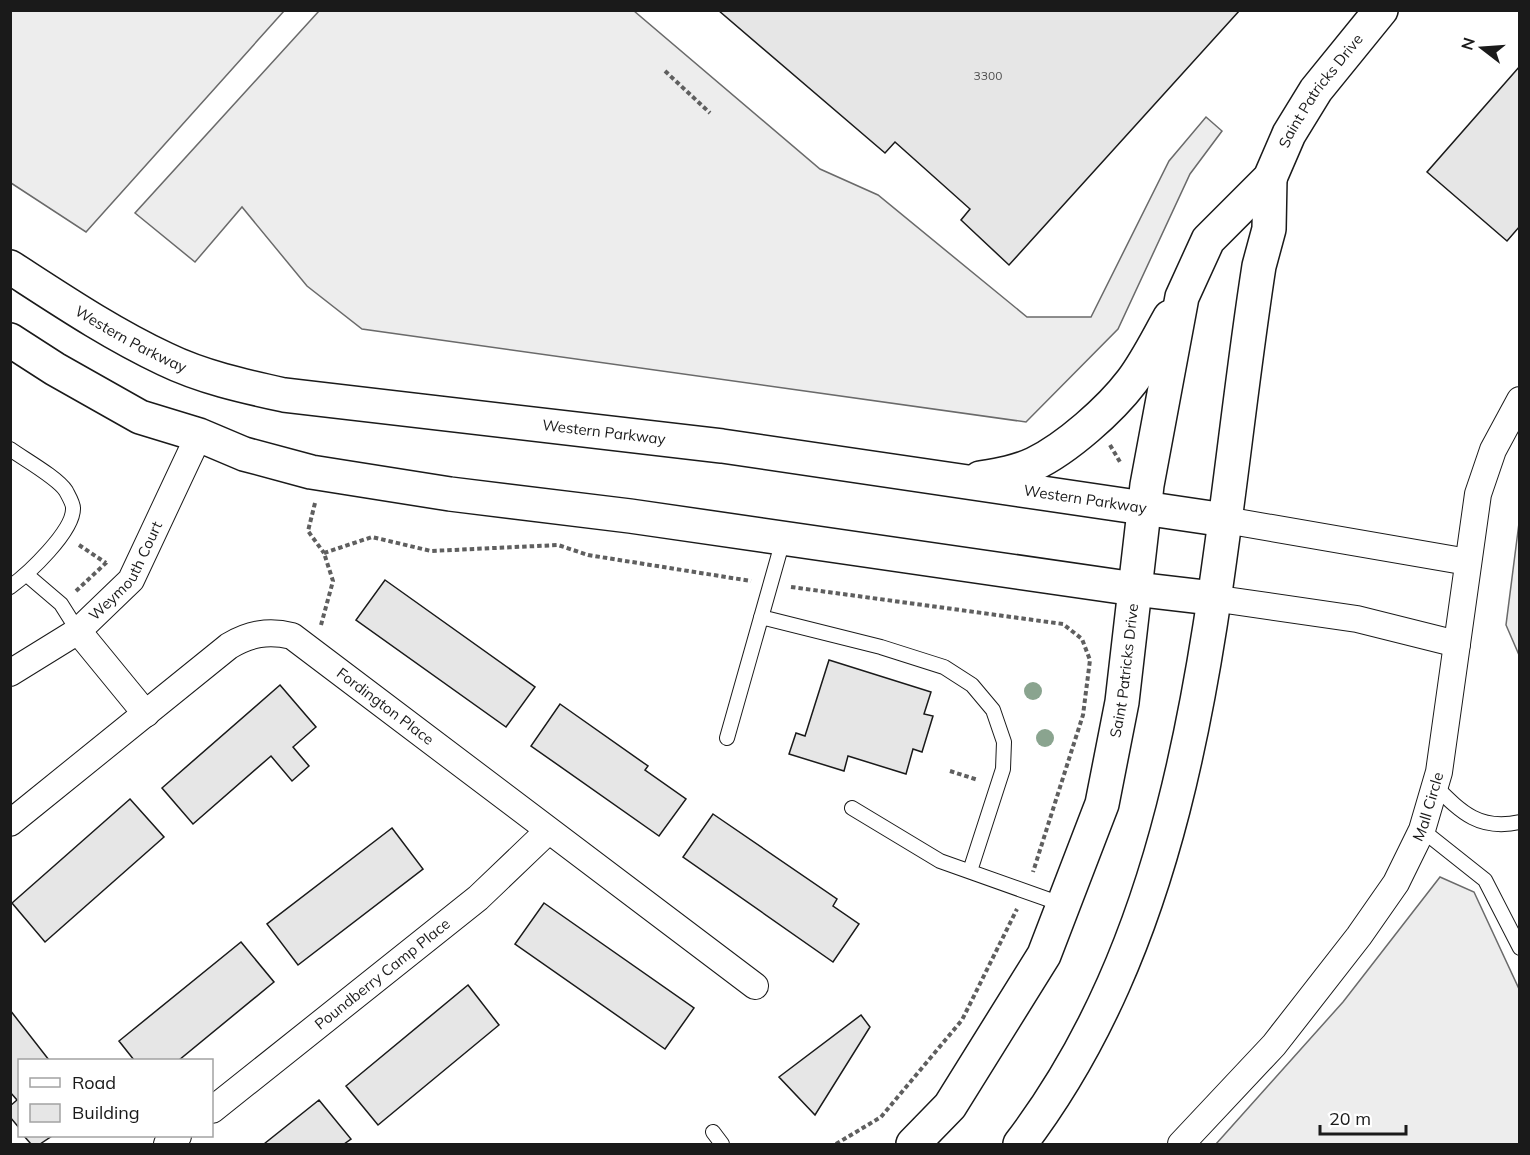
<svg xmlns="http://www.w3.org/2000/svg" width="1530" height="1155" font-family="Mulish,sans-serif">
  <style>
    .built { fill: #ededed; stroke: #6a6a6a; stroke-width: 1.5 }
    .building { fill: #e6e6e6; stroke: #1a1a1a; stroke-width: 1.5 }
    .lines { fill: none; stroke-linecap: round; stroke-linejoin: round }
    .lane-casing { stroke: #1a1a1a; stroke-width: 16 }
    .street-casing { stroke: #1a1a1a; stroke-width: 28 }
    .secondary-casing { stroke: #1a1a1a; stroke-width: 36 }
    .path { stroke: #5f5f5f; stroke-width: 4; stroke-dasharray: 4.5 3; stroke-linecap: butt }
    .lane { stroke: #fff; stroke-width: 14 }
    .street { stroke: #fff; stroke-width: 26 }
    .secondary { stroke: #fff; stroke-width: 33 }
    .tree { fill: #8aa48f }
    .labels { text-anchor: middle; stroke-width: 4.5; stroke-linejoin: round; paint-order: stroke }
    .number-label { font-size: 12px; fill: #4d4d4d }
    .street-label { font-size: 15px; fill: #1a1a1a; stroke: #fff }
  </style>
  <rect width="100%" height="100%" fill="#fff"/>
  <path class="built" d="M10,11L11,10L284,11L86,232L11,183Z
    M319,11H634L820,169L878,195L1027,317H1091L1169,161L1206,117L1222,131L1190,174L1118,329L1026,422L362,329L307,286L242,207L195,262L135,213Z
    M1519,523V655L1506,625Z
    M1440,877L1474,892L1519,989V1144H1216L1343,1002Z"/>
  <path class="building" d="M718,10H1240L1009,265L961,220L970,209L895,142L885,153Z
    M1520,66V226L1507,241L1427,172Z
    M385,580L535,687L506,727L356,620Z
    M829,660L931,692L924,714L933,716L922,752L913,749L906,774L848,756L844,771L789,754L796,733L805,736Z
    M280,685L316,727L293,747L309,766L292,781L271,756L193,824L162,788Z
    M560,704L648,766L645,770L686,799L659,836L531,746Z
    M130,799L164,837L45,942L12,903Z
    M713,814L837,899L833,906L859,924L833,962L683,857Z
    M392,828L423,869L298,965L267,924Z
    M544,903L694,1008L665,1049L515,944Z
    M241,942L274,982L179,1060H134L119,1041Z
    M468,985L499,1025L378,1125L346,1086Z
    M10,1010L49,1060H20V1129L10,1117V1106L17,1100L10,1092Z
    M861,1015L870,1027L815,1115L779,1077Z
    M319,1100L351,1139L344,1144H264Z
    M24,1136H52L40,1144H31Z"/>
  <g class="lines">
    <defs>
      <path id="lane" d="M10,449C24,459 58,478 66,491C68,495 73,503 73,508C74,531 28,574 10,587
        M27,575L61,604L78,631
        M761,617L881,647L944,667L972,685L993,710L1004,742L1003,769L970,871
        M727,738L783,540
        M1435,786C1461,812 1479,831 1520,822
        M852,808L940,861L1064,905
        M1422,830L1485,880L1520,948
        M713,1132L722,1144"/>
      <g id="street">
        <path d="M1225,520L1468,562"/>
        <path d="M1212,598L1357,619L1457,644"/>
        <path d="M78,631L146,714"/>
        <path id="s1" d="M10,673L78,631L131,580L199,435"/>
        <path id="s2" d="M10,823L229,646C249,634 268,630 292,636L755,986"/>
        <path id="s3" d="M212,1110L478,898L547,832"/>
        <path d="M167,1144L178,1136"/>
        <path id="s4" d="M1181,1144L1274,1045L1359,936L1396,883L1422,830L1439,772L1478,494L1493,450L1520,400"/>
      </g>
      <g id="secondary">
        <path id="s5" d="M10,267C61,300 110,333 165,359C202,377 243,386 284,395L722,446L1225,520"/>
        <path d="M10,340L55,369L140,417L199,435L244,454L311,472L450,494L630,516L1135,589L1212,598"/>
        <path d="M980,478C998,475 1017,472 1034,464C1067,448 1110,410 1132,381C1147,361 1158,338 1170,317"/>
        <path id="s6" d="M913,1144L950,1106L1044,955L1102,804L1122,702L1147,485L1182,297L1208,240L1270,178L1289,134L1316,90L1381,10"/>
        <path d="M1020,1144C1208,897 1213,561 1259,266L1269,229L1270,178"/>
      </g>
    </defs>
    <use href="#lane" class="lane-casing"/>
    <use href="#street" class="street-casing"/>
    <use href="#secondary" class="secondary-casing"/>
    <path class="path" d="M665,71L710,113
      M1110,445L1120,462
      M315,503L308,531L324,553
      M79,545L106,563
      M791,587L1063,624L1082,639L1090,660L1083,715L1033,872
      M76,591L108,561
      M321,625L333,581L324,553L372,537L431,551L558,545L588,555L751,581
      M950,771L978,780
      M836,1144L881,1117L962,1020L1017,909"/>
    <use href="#lane" class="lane"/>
    <use href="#street" class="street"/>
    <use href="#secondary" class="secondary"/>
  </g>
  <g class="tree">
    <circle cx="1033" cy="691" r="9"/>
    <circle cx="1045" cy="738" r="9"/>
  </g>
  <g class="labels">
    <g class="number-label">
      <text x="988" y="80">3300</text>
    </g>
    <g class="street-label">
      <text dy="5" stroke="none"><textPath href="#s6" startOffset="1158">Saint Patricks Drive</textPath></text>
      <text dy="5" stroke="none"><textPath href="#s5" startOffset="141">Western Parkway</textPath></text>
      <text dy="5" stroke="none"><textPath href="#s5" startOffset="627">Western Parkway</textPath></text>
      <text dy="5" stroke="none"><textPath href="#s5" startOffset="1113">Western Parkway</textPath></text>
      <text dy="5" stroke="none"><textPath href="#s1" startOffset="158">Weymouth Court</textPath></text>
      <text dy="5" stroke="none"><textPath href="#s6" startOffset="528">Saint Patricks Drive</textPath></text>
      <text dy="5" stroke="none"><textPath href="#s2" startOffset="464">Fordington Place</textPath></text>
      <text dy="5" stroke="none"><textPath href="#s4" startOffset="422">Mall Circle</textPath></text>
      <text dy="5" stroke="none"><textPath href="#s3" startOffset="218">Poundberry Camp Place</textPath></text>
    </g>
  </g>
  <rect width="1530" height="1155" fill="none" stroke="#1a1a1a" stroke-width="24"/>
  <rect x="18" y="1059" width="195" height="78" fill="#ffffff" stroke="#a3a3a3" stroke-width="1.5"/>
  <rect x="30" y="1078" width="30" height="9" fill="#ffffff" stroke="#a3a3a3" stroke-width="1.5"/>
  <text x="72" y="1089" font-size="18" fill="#1a1a1a">Road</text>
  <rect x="30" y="1104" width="30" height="18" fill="#e6e6e6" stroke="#a3a3a3" stroke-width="1.5"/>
  <text x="72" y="1119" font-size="18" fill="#1a1a1a">Building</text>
  <g transform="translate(1482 48) rotate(287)" stroke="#ffffff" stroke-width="4.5" paint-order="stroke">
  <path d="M0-4.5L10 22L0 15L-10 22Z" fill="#1a1a1a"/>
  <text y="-9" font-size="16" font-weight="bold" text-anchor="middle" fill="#1a1a1a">N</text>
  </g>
  <path d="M1320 1125v9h86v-9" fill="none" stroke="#1a1a1a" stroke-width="3"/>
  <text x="1329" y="1125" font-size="18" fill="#1a1a1a" stroke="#ffffff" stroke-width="4.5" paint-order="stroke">20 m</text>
</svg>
